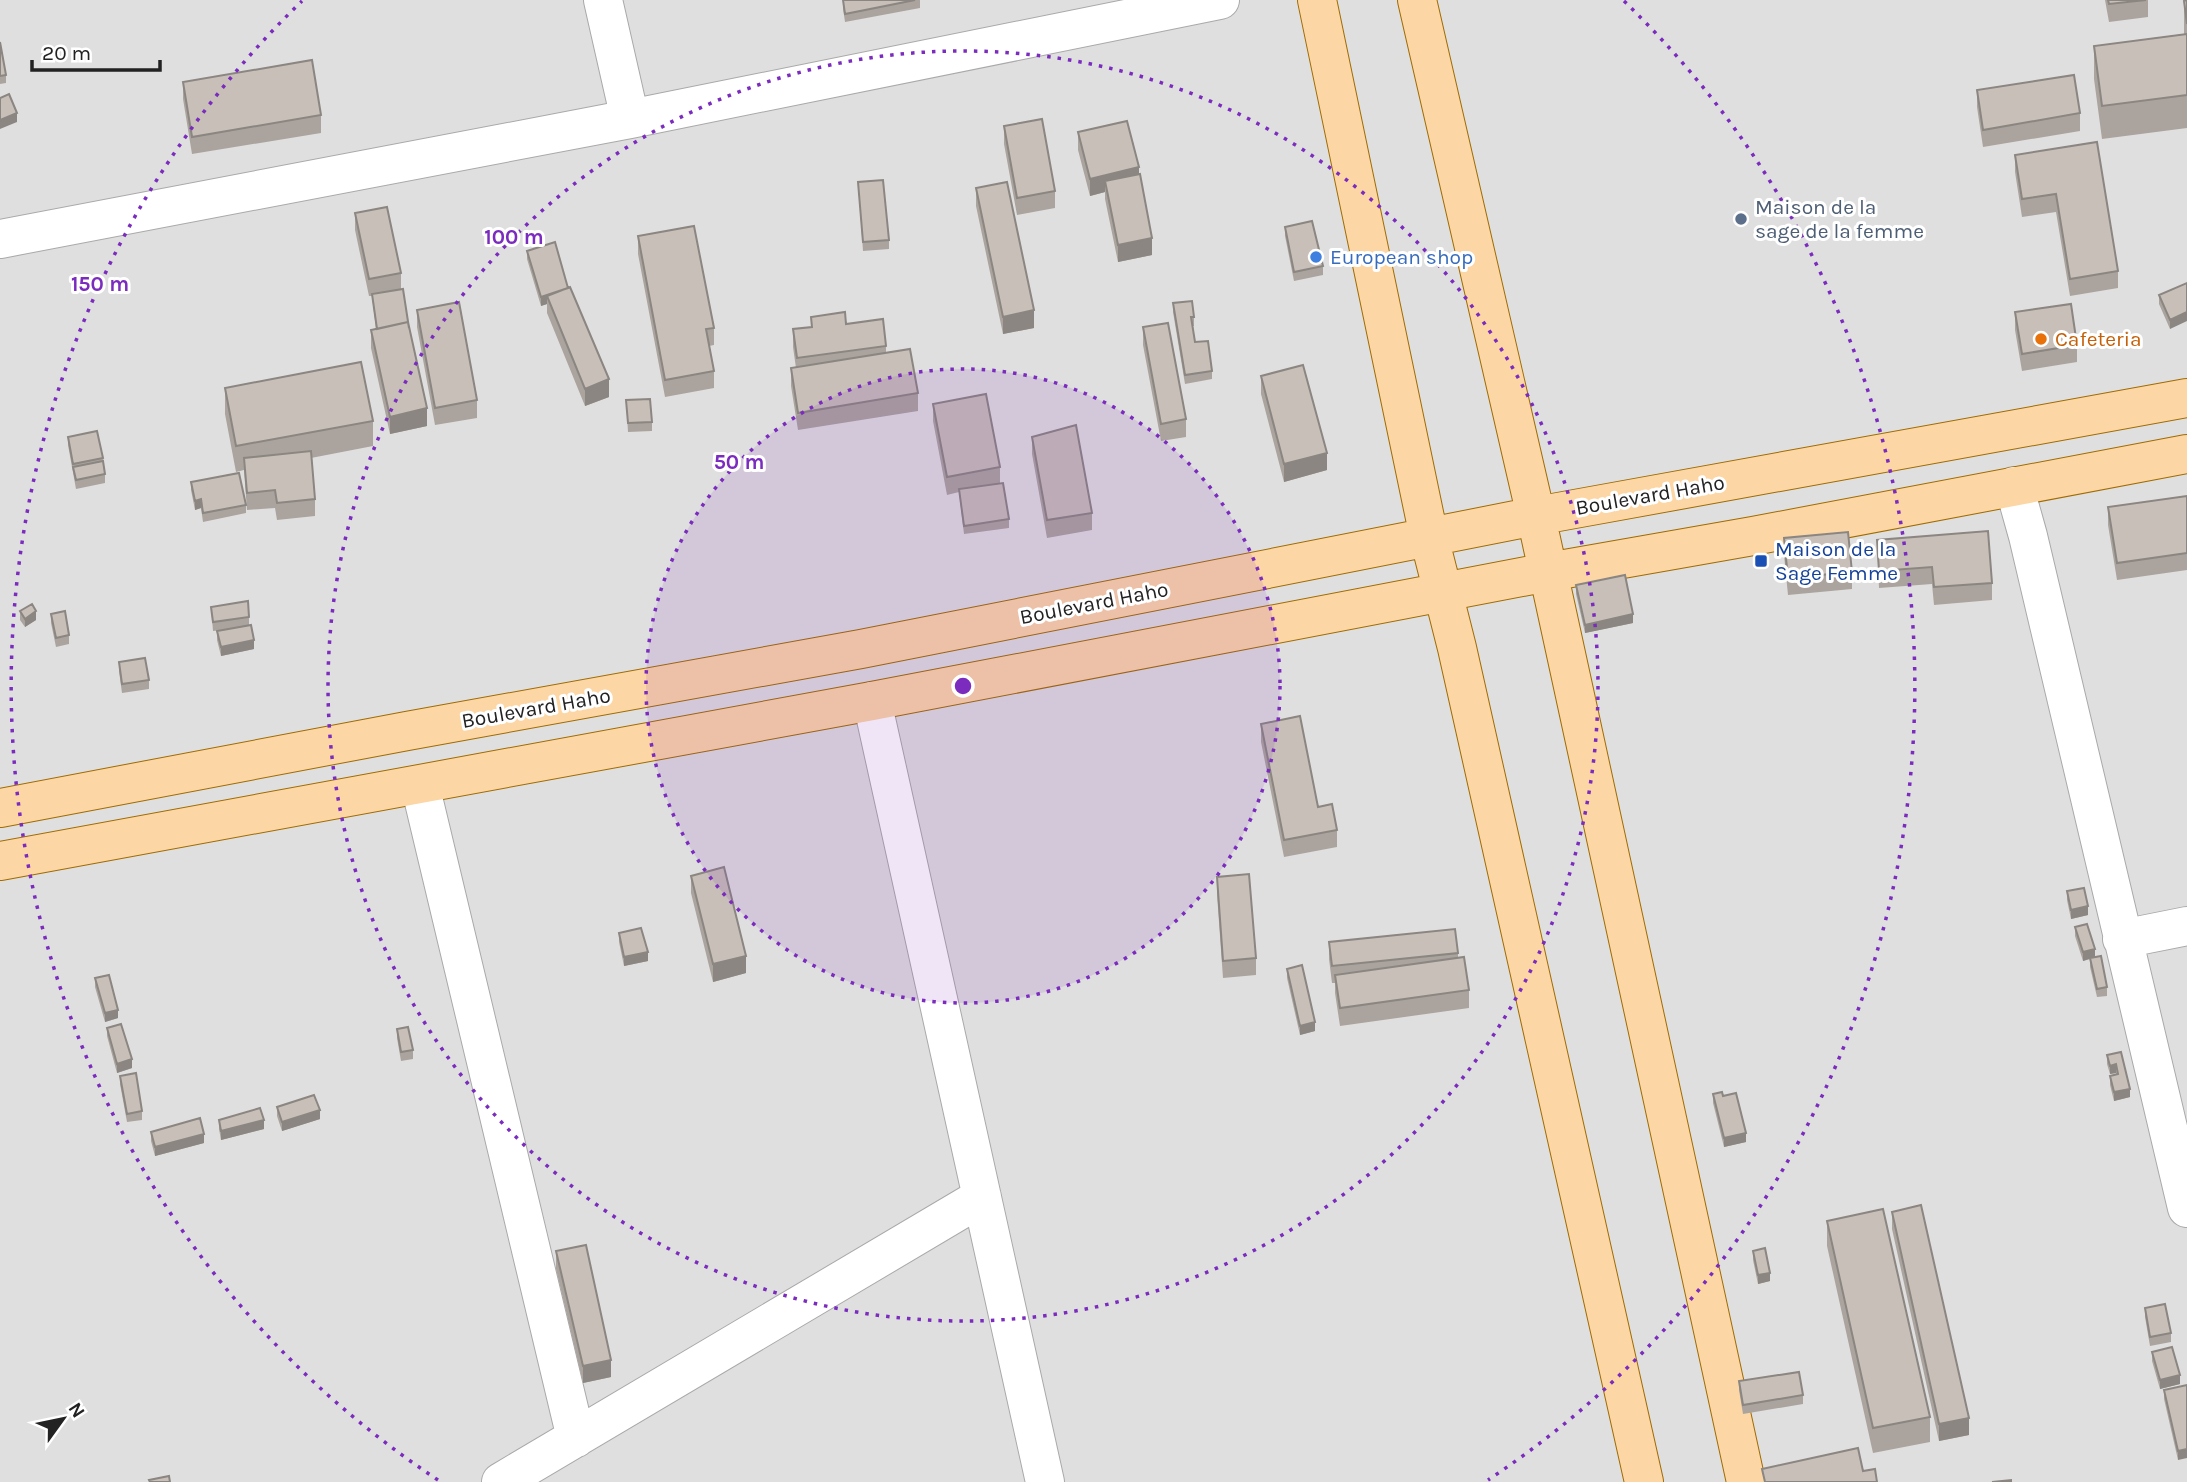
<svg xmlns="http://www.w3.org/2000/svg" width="2187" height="1482" font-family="Karla,sans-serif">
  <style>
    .residential { fill: #e0dfdf }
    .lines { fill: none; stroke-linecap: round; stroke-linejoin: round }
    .minor-casing { stroke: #a9a9a9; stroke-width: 40 }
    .major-casing { stroke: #a06b00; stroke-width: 40 }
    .minor { stroke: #fff; stroke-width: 38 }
    .major { stroke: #fcd6a4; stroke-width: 38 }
    .wall { fill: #aba49e }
    .shaded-wall { fill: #8b8681 }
    .building { fill: #c7bfb8; stroke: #8b8681; stroke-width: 2 }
    .ring { fill: none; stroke: #7b2cbf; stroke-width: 3.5; stroke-dasharray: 3.5 7 }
    .service-dot { fill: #5c6f8a; stroke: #fff; stroke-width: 2.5 }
    .shop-dot { fill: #3f7fe0; stroke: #fff; stroke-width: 2.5 }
    .food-dot { fill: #e8710a; stroke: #fff; stroke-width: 2.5 }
    .transit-dot { fill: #1a4fb4; stroke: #fff; stroke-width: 2.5 }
    .labels { text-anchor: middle; stroke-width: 6; stroke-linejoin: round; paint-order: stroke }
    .service-label { font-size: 21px; fill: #4e5e75; stroke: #fff; text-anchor: start }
    .shop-label { font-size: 21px; fill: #366cbe; stroke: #fff; text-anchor: start }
    .food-label { font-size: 21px; fill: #c56008; stroke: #fff; text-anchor: start }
    .street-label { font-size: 21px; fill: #222; stroke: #fff }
    .transit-label { font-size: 21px; fill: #164399; stroke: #fff; text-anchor: start }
    .centre { fill: #7b2cbf; stroke: #fff; stroke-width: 3.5 }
    .ring-label { font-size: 21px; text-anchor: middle; font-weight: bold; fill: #7b2cbf; stroke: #fff; stroke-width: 6; stroke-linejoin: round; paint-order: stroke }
  </style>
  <rect width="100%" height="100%" fill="#f2efe9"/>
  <path class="residential" d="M0,0H2187V1482H0Z"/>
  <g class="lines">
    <defs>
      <path id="minor" d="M603,0L630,119
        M0,239L630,119L1220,0
        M2014,486L2028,536L2187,1208
        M872,701L1045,1482
        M420,785L576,1438
        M2122,939L2187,926
        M501,1482L982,1197"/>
      <path id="major" d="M1317,0L1429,537L1457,648L1644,1482
        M1417,0L1536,516L1746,1482
        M0,808L407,731L861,649L1536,516L2187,398
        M0,861L872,701L1548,572L1753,536L2187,454"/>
    </defs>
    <use href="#minor" class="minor-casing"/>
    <use href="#major" class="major-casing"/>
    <use href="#minor" class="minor"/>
    <use href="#major" class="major"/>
  </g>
  <path class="wall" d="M843,0H920V8L845,22L843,8Z
    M2105,0H2148V17L2109,22Z
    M2187,0V128L2102,139L2094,79V46L2184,34V1Z
    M0,42L6,75V83L0,84Z
    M183,82L321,115V133L192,154L183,99Z
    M1977,90L2080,113V131L1983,147L1977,107Z
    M1004,126L1055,191V208L1017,215L1004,144Z
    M1078,132L1139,175L1152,255L1118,262L1105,199V192L1090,196L1078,150Z
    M2097,142L2118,271V288L2070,296L2056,212L2022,217L2015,172V155Z
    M858,182L889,240V249L863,251Z
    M976,188L1034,328L1003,334L976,206Z
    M355,213L401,273V289L427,426L390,434L371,348V330L376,329L372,296H369L355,230Z
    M1285,227L1323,266V275L1294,281L1285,236Z
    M638,236L714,328V345L709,346L714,371V388L665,397L638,254Z
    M527,251L568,288L609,397L585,406L547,313V304L541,306L527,259Z
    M2187,283L2170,329L2159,304V295Z
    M1173,303L1194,317V326H1193L1195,342L1212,371V379L1185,384L1173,312Z
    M417,310L477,400V418L435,425L417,327Z
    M2015,312L2077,345V362L2022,371L2015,330Z
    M811,317L846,324L886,346V353L918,393V411L798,430L791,386V368H796L793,347V329L811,327Z
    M1143,327L1186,419V437L1161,441L1143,345Z
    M1261,376L1327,470L1284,482L1261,394Z
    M225,388L373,421V446L311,458L315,499V516L277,520L275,508L247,510L244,470L236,472L225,414Z
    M626,400L652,422V431L628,432Z
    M933,404L1000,467V483L1009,519V528L964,534L959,492L947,495L933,421Z
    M68,437L103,458L105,474V483L76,489L68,445Z
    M1032,437L1092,513V530L1047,538L1032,454Z
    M191,482L246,505V513L203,522L201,508L195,510L191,490Z
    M2187,496V570L2117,580L2108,525V507Z
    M1784,538L1852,572V589L1788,595L1784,555Z
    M1877,540L1992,583V600L1934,605L1932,584L1879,588Z
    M1576,585L1633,623L1585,633L1576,594Z
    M211,607L249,617V625L254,649L221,656L217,640V631L237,628L213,631Z
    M20,611L36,620L25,627L20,620Z
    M51,614L69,635V644L56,647L51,623Z
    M119,662L149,680V689L122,693L119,671Z
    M1261,724L1318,807L1337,830V847L1284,857L1261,742Z
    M691,876L746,973L713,982L691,893Z
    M1217,877L1256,958V975L1223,978L1217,894Z
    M2067,891L2088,915L2071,919L2067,900Z
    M2075,927L2095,957L2107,987V996L2097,997L2090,967V959L2083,961L2075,936Z
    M619,933L648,961L624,966L619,942Z
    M1329,942L1458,953V958L1469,990V1008L1340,1026L1335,993V983H1332L1329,959Z
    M1287,969L1315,1031L1300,1035L1287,978Z
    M95,978L118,1018L105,1022L95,987Z
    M107,1028L132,1068L117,1073L107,1036Z
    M397,1029L413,1050V1059L401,1061L397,1038Z
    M2121,1052L2130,1097L2114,1101L2110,1085V1076L2116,1074V1073L2110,1074L2107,1064V1055Z
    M120,1076L142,1111V1120L127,1122L120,1084Z
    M1713,1094L1723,1096L1746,1142L1724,1147L1713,1103Z
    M277,1107L320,1119L282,1131L277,1116Z
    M219,1120L264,1129L221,1140L219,1129Z
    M151,1132L204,1143L155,1156L151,1141Z
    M1892,1212L1969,1435L1939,1441L1892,1229Z
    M1827,1221L1930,1417V1442L1873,1453L1827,1246Z
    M556,1251L611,1377L583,1383L556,1269Z
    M1753,1251L1770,1281L1758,1284L1753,1260Z
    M2145,1308L2171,1333V1342L2150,1346L2145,1317Z
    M2152,1352L2180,1384L2160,1389L2152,1361Z
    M1739,1381L1803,1395V1404L1743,1414L1739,1390Z
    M2187,1385L2178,1460L2164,1399V1390Z"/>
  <path class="shaded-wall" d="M17,113V122L0,129V120Z
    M1139,167V184L1105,181V192L1090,196V179Z
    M1152,238V255L1118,262V245Z
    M569,289L547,296V304L541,306V297Z
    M1034,310V328L1003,334V317Z
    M2187,312V321L2170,329V320Z
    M609,379V397L585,406V389Z
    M427,408V426L390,434V417Z
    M1327,453V470L1284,482V464Z
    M201,499V508L195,510V501Z
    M36,611V620L25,627V619Z
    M1633,614V623L1585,633V625Z
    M254,640V649L221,656V647Z
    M2088,906V915L2071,919V910Z
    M2095,949V957L2083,961V952Z
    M648,952V961L624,966V957Z
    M746,956V973L713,982V964Z
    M118,1010V1018L105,1022V1013Z
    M1315,1022V1031L1300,1035V1026Z
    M132,1059V1068L117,1073V1064Z
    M2116,1064V1073L2110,1074V1066Z
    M2130,1089V1097L2114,1101V1092Z
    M320,1110V1119L282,1131V1122Z
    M264,1120V1129L221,1140V1131Z
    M1746,1133V1142L1724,1147V1138Z
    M204,1134V1143L155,1156V1147Z
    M1770,1273V1281L1758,1284V1275Z
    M611,1360V1377L583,1383V1366Z
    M2180,1375V1384L2160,1389V1380Z
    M1969,1418V1435L1939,1441V1424Z
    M2187,1449V1458L2178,1460V1451Z"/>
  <path class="building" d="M843,0H915L845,14Z
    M2108,0H2146L2109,4Z
    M2187,0V24L2184,1Z
    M2187,34V95L2102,106L2094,46Z
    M0,42L6,75L0,76Z
    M312,60L321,115L192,137L183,82Z
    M2074,75L2080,113L1983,130L1977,90Z
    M9,94L17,113L0,120V98Z
    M1042,119L1055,191L1017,198L1004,126Z
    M1127,121L1139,167L1090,179L1078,132Z
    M2097,142L2118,271L2070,279L2056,194L2022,199L2015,155Z
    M1140,174L1152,238L1118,245L1105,181Z
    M883,180L889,240L863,242L858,182Z
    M1007,182L1034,310L1003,317L976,188Z
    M387,207L401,273L369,279L355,213Z
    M1312,221L1323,266L1294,272L1285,227Z
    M694,226L714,328L706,329L714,371L665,380L638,236Z
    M555,242L568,288L541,297L527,251Z
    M2187,283V312L2170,320L2159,295Z
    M570,287L609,379L585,389L547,296Z
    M403,289L409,328L408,322L377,329L372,294Z
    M1192,301L1194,317H1191L1195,342L1208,341L1212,371L1185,375L1173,303Z
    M459,302L477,400L435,408L417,310Z
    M2071,304L2077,345L2022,354L2015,312Z
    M845,312L846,324L883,319L886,346L797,358L793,329L812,327L811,317Z
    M408,322L427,408L390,417L371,330Z
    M1168,323L1186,419L1161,424L1143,327Z
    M910,349L918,393L798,413L791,368Z
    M361,362L373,421L236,446L225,388Z
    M1303,365L1327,453L1284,464L1261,376Z
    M986,394L1000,467L947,477L933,404Z
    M650,399L652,422L628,423L626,400Z
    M1076,425L1092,513L1047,520L1032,437Z
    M97,431L103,458L73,464L68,437Z
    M311,451L315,499L277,503L275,490L247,493L244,458Z
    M103,461L105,474L76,480L73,467Z
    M239,473L246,505L203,513L201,499L195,501L191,482Z
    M1003,483L1009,519L964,526L959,489Z
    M2187,496V553L2117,563L2108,507Z
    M1988,531L1992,583L1934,587L1932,567L1879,571L1877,540Z
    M1848,532L1852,572L1788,578L1784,538Z
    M1625,575L1633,614L1585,625L1576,585Z
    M248,601L249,617L213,622L211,607Z
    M32,604L36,611L25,619L20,611Z
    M65,611L69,635L56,638L51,614Z
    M251,625L254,640L221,647L217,631Z
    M145,658L149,680L122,684L119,662Z
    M1300,716L1318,807L1332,804L1337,830L1284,840L1261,724Z
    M724,867L746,956L713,964L691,876Z
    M1249,874L1256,958L1223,961L1217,877Z
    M2084,888L2088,906L2071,910L2067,891Z
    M2087,924L2095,949L2083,952L2075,927Z
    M641,928L648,952L624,957L619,933Z
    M1455,929L1458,953L1332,966L1329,942Z
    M2101,956L2107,987L2097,989L2090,958Z
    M1464,957L1469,990L1340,1008L1335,975Z
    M1302,965L1315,1022L1300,1026L1287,969Z
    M109,975L118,1010L105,1013L95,978Z
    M121,1024L132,1059L117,1064L107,1028Z
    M408,1027L413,1050L401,1052L397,1029Z
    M2121,1052L2130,1089L2114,1092L2110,1076L2118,1074L2116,1064L2110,1066L2107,1055Z
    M136,1073L142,1111L127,1114L120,1076Z
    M1722,1092L1723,1096L1736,1093L1746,1133L1724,1138L1713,1094Z
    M314,1095L320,1110L282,1122L277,1107Z
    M260,1108L264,1120L221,1131L219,1120Z
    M200,1118L204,1134L155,1147L151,1132Z
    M1921,1205L1969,1418L1939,1424L1892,1212Z
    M1883,1209L1930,1417L1873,1428L1827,1221Z
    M586,1245L611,1360L583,1366L556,1251Z
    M1765,1248L1770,1273L1758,1275L1753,1251Z
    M2165,1304L2171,1333L2150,1337L2145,1308Z
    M2172,1347L2180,1375L2160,1380L2152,1352Z
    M1799,1372L1803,1395L1743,1405L1739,1381Z
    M2187,1385V1449L2178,1451L2164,1390Z
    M1858,1448L1863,1471L1875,1469L1877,1482H1765L1762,1469Z
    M169,1476L170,1482H150L149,1480Z
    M2011,1480V1482H1992Z"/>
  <circle cx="963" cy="686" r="317" fill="#7b2cbf" fill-opacity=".12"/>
  <g class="ring">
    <circle cx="963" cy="686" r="317"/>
    <circle cx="963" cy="686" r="635"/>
    <path d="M438 1480A952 952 0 0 1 302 1M1624 1A952 952 0 0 1 1488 1480"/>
  </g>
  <circle class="service-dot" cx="1741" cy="219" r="7"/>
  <circle class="shop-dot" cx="1316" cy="257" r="7"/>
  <circle class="food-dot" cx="2041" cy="339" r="7"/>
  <rect class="transit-dot" x="1754" y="554" width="14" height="14" rx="3.5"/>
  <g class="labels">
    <g class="service-label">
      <text x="1755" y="214">Maison de la<tspan x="1755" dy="24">sage de la femme</tspan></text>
    </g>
    <g class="shop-label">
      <text x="1330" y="264">European shop</text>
    </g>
    <g class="food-label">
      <text x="2055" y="346">Cafeteria</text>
    </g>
    <g class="street-label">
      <text transform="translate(1650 495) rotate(-10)" y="7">Boulevard Haho</text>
      <text transform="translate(1094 603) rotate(-11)" y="7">Boulevard Haho</text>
      <text transform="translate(536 708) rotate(-10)" y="7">Boulevard Haho</text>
    </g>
    <g class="transit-label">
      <text x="1775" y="556">Maison de la<tspan x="1775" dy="24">Sage Femme</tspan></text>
    </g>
  </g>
  <circle cx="963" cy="686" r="10" class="centre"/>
  <g class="ring-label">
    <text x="514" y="244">100 m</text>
    <text x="100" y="291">150 m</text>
    <text x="739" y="469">50 m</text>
  </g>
  <g transform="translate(63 1419) rotate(57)" stroke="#ffffff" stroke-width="5" paint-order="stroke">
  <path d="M0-5L12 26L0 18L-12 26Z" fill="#222222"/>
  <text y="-10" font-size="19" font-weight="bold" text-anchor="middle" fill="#222222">N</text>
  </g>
  <path d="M32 60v10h128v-10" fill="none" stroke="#222222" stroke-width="3.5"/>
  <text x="42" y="60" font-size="21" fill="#222222" stroke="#ffffff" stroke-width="5" paint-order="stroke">20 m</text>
</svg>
